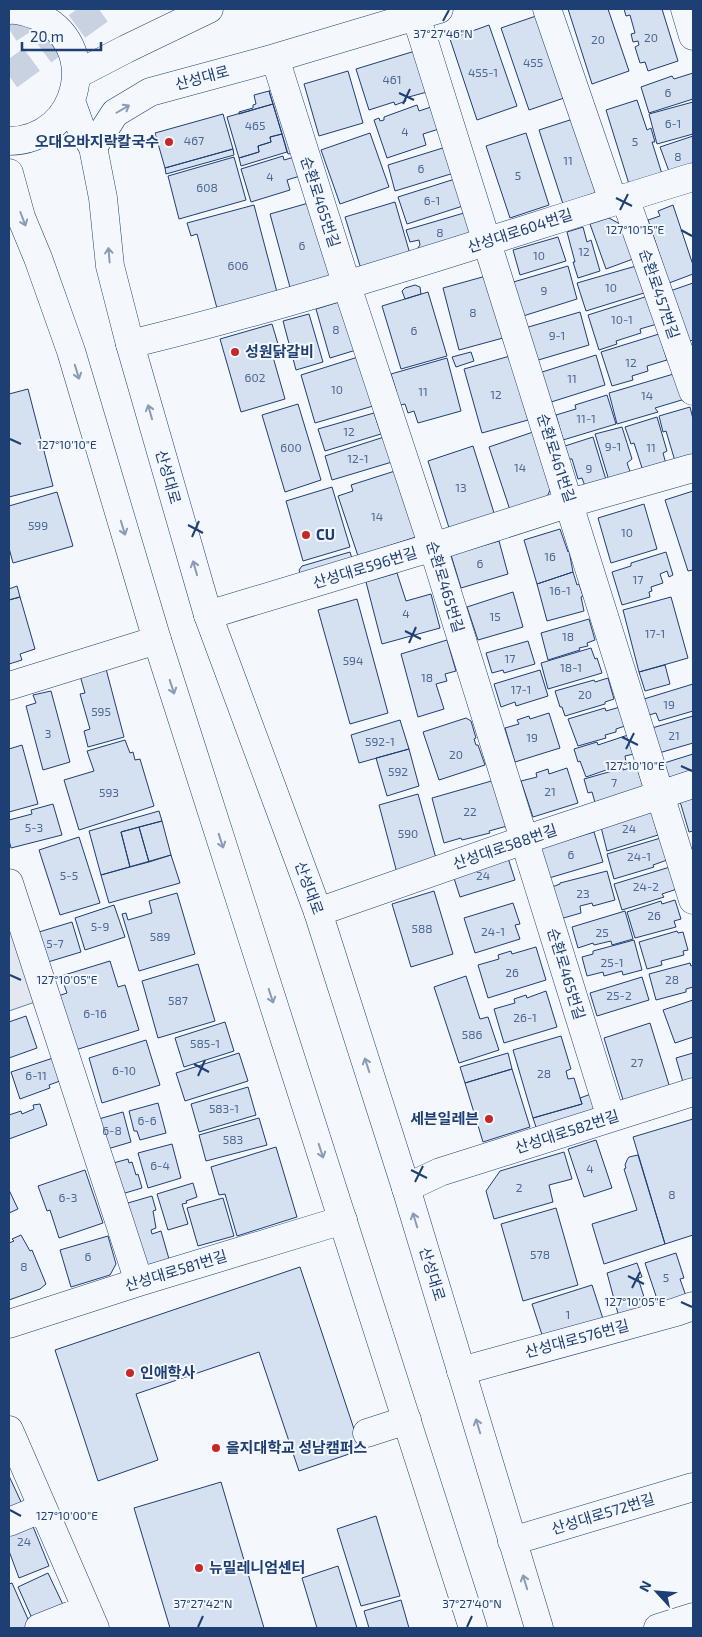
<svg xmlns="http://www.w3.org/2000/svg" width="702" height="1637" font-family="'Exo 2','Noto Sans KR',sans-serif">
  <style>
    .parking { fill: #e3e8f0; stroke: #687fa3 }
    .building { fill: #d5e0f0; stroke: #1d3f73 }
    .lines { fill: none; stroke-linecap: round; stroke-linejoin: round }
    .major-tunnel { stroke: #c9d2e0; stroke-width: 28; stroke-dasharray: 28 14; stroke-linecap: butt }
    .minor-casing { stroke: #1d3f73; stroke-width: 29 }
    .major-casing { stroke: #1d3f73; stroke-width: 29 }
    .minor { stroke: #f4f7fb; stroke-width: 28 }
    .major { stroke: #f4f7fb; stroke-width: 28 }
    .oneway { stroke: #889bb7 }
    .ticks { fill: none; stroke: #1d3f73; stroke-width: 2 }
    .poi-dot { fill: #c62828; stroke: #f4f7fb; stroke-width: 2 }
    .labels { text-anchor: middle; stroke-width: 4; stroke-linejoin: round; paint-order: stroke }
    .number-label { font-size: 12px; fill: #4b6792 }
    .street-label { font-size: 15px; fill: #1d3f73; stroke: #f4f7fb }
    .poi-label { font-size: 15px; font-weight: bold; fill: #1d3f73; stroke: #f4f7fb; text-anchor: start }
    .ticks-label { font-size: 12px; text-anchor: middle; fill: #1d3f73; stroke: #f4f7fb; stroke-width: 4; stroke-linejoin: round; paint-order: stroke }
  </style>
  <rect width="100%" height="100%" fill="#f4f7fb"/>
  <path class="parking" d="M9,919L35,1002L9,1011Z"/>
  <path class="building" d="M568,9H608L629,71L592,84Z
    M624,9H662L678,61L648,71L645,62L640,63L635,47L639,45L638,41L633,42L631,34L635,33L630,15L626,16Z
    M536,16L564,98L529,110L501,28Z
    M489,25L517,106L477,120L450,39Z
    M415,51L427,92L405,98L406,101L395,105L394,102L369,110L356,69Z
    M348,71L363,123L319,136L304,84Z
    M693,73V99L649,113L641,87L672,76L674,79Z
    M278,88L297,152L288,154L269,91Z
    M269,91L273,104L239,114V112L253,108V105L256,104L254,95Z
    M637,100L647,130L651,128L655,142H652L662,174L629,184L606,110Z
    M693,102V134L657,144L649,114Z
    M273,104L282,134L270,137L271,142L258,146L259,152L239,158L227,117Z
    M417,105L419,111L431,107L439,129L423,134L426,145L387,158L374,120L379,118L380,121L384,120V117Z
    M223,114L233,149L165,168L155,133Z
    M573,119L597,192L563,204L539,130Z
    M370,133L389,187L340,204L321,150Z
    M526,133L549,205L510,218L486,146Z
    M282,134L287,152L241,166L239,158L259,152L258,146L271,142L270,137Z
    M693,136V166L670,174L660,147Z
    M446,147L454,173L395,191L388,165Z
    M233,149L234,155L166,174L165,168Z
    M283,156L284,160L298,156L303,175L287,180L290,190L251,202L241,169Z
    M234,157L246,200L179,219L168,176Z
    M458,178L466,205L407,224L398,197Z
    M312,202L333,279L291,291L270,214Z
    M395,202L410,254L361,269L345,217Z
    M254,205L278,296L218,312L197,234L191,236L187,223Z
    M673,205L693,265V274L669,283L648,220L660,216L658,211Z
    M464,213L473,236L417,249L420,245L419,240L410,242L406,230Z
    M609,218L620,224L633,259L606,269L590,224Z
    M583,227L587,242L591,240L600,271L578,278L573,262H575L567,232Z
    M558,237L566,261L520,275L513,250Z
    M568,266L577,299L520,317L510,283Z
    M636,266L644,293L586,311L577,283Z
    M486,276L503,338L459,350L443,288Z
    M693,283V340L687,342L670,291Z
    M415,285L420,287L421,294L405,299L402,291L405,288Z
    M428,292L447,356L401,369L382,306Z
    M648,296L657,324L640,329L641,333L616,341L617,344L599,350L588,315Z
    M342,301L356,350L330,358L316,309Z
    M580,312L589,345L535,361L525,328Z
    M309,314L323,362L296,370L283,321Z
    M272,324L281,354L273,357L285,399L241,412L220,339Z
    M659,334L667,360L647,366L648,371L632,376L633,380L612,386L601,352Z
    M471,352L474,361L456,367L452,357Z
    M596,355L605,385L548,403L539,373Z
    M510,356L528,420L482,433L464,369Z
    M358,357L373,406L315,423L301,375Z
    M447,358L461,411L418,423L414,411L408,413L405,404L396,406V390L391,374Z
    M677,373L685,399L655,408L658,412L617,424L609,393Z
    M28,389L53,486L9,497V394Z
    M607,395L616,424L563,440L556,415L576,409L575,405Z
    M298,404L321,480L285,492L262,415Z
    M690,407L693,419V456L675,461L666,431L663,432L659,416Z
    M374,413L381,434L325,451L318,429Z
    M657,417L667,451L663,453L666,464L643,471L634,443L631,444L625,427Z
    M622,427L632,459L627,463L632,477L610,484L595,434Z
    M533,432L551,488L547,497L510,510L489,447Z
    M384,437L392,462L332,480L325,456Z
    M593,437L607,483L586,489L582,478L578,479L572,459H569L565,446Z
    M473,446L495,516L450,531L428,461Z
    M395,471L416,537L358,556L338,496L353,491L351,485Z
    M332,487L350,547L303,561L286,501Z
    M693,491V570L688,571L665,500Z
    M57,492L73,546L13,563L9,548V506Z
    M644,504L657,549L611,563L598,518Z
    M560,529L568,552L569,551L573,572L537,584L524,540Z
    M499,541L508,574L461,588L451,555Z
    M350,552L354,565L302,578L299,570L302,566Z
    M666,552L673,575L669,577L667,571L660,574L663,583L651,587L652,591L649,592L650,597L622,605L612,572L631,566V563Z
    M573,572L577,585L579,584L583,596L581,597L584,611L547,621L537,584Z
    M397,573L406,601L431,594L440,628L382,644L366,582Z
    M17,586L20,597L9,600V589Z
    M513,592L523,627L478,640L467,607Z
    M20,597L35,649L20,654L22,660L9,664V600Z
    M671,597L688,658L639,672L623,610Z
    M357,599L388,713L350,724L318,610Z
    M589,619L595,640L587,643L588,646L579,648L580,650L548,660L541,633Z
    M447,640L456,671L445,674L447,681L436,684L444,709L418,717L401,654Z
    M528,641L535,664L504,673L503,670L492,673L486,653Z
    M591,648L595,659L597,658L602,673L548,689L541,663Z
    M105,665L124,737L88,747L84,731L90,729L80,694L85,693L79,672Z
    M665,665L670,684L645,691L639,672Z
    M540,670L548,696L516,706L515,702L501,707L494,684Z
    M608,678L614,699L605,702V704L565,716L562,707H560L555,691L594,680L595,682Z
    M693,684V711L659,721L656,713L649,715L644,699Z
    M51,691L70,762L43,770L26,706L36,703L33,695Z
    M620,707L625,726L616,729V732L605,735L606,738L578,746L568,719L605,708L606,711Z
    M549,713L560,748L515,762L505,728L519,724L517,720L529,716L530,719Z
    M693,716V743L659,753L652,728Z
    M466,718L471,721L476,738L474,739L476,745H478L485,765L439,780L423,732Z
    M400,720L409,749L359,763L351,735Z
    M628,735L634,754L625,756L626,762L612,766V768L586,777L580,761L578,762L574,749L597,742L598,745Z
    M125,740L130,753L133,752L135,760L140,759L154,806L79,830L64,780L94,771L87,751Z
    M22,745L38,804L9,812V749Z
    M409,749L419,786L387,796L376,758Z
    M693,754V778L668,784L661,764Z
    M637,766L643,787L596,806L592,792L588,793L584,779L623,768V770Z
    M567,768L578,803L533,817L521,781L537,777L536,773L548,769L549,774Z
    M495,780L507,826L489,831L490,833L462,840L461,838L444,843L432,798Z
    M418,794L437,862L397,873L379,805Z
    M693,794V831L689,832L679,798Z
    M53,804L62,835L11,848L9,840V820L32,814L31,810Z
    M651,810L658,835L607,851L600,823Z
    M159,811L162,821L121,832L130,867L101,875L89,831Z
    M162,821L171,855L149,862L139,827Z
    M139,827L149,862L130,867L121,832Z
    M594,832L603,862L549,878L540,848Z
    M79,837L100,903L60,915L39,850Z
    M664,837L670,859L653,865L654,867L614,879L607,854Z
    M171,855L180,883L109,903L101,875Z
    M508,858L515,880L460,897L452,872Z
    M670,867L677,889L662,894L664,897L622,910L614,884Z
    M607,871L615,900L593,906L592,903L580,906L581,913L560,919L552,887L560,884V883Z
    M434,891L453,954L411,967L392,904Z
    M177,893L195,954L139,971L122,914L126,913L128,920L152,913L149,901Z
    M675,900L681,919L674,921L676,927L635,938L627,912L661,901L662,904Z
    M513,903L520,924L515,925L520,939L475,953L464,918Z
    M114,905L125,937L85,950L75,918Z
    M625,911L633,939L612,945L611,941L594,945L593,943L578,948L572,927Z
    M72,922L81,952L38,965L29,935Z
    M677,931L678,933L683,932L688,950L683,951L684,955L661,961L662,965L647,969L639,942Z
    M634,940L642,970L623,975L622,971L604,976L603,972L587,976L582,957L593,954V951Z
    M536,947L546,980L488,998L478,965L499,959L498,955L511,951L512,954Z
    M110,961L118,987L125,985L139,1030L69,1052L52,998L67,993L61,976Z
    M690,963L691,966L693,965V987L686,989V992L656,1000L649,974Z
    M198,964L215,1021L158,1038L142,981Z
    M466,976L480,1019L488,1017L499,1050L459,1063L434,987Z
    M642,977L649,1000L597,1016L590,993Z
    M546,991L557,1027L504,1043L494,1009L515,1003L514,999L526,995L527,998Z
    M693,1000V1037L675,1043L663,1010Z
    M26,1016L37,1048L9,1058V1022Z
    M225,1022L234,1051L184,1067L175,1038Z
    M650,1023L670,1088L624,1103L604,1038Z
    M561,1036L571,1069L566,1071L568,1079L574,1078L582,1104L533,1118L513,1050Z
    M146,1040L160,1085L102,1103L89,1058Z
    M239,1053L248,1081L185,1101L176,1073Z
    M508,1053L512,1069L465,1083L460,1067Z
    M693,1053V1086L685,1089L676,1058Z
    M53,1058L60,1081L49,1085L50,1088L20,1099L11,1072Z
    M512,1069L530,1127L483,1142L465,1083Z
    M248,1087L256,1115L199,1132L191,1104Z
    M591,1094L595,1106L589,1115L537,1130L533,1118L582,1104L580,1098Z
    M158,1103L166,1133L140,1140L137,1131H134L129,1111Z
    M40,1104L47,1125L9,1139V1115L21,1111L22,1114L34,1109L33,1105Z
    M123,1112L131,1142L104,1150L92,1121Z
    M259,1118L267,1145L206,1161L199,1135Z
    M693,1119V1235L665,1244L633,1137Z
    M596,1140L612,1188L584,1197L568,1149Z
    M172,1144L181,1178L148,1188L138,1153Z
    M276,1147L297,1217L237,1236L225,1194L219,1195L211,1167Z
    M564,1152L572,1179L549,1185L553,1202L494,1219L486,1191L500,1171Z
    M638,1155L665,1244L604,1264L592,1224L637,1210L624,1169L626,1168L625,1165L627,1160L629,1157Z
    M128,1159L129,1163L132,1162L136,1175L138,1174L142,1188L115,1196L106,1165Z
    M85,1170L103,1223L59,1238L50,1210L47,1211L38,1186Z
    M193,1183L197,1197L186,1201L187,1203L182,1204L188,1224L168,1230L157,1194Z
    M9,1190L18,1209L9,1213Z
    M152,1196L156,1210L153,1211L156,1228L151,1230L152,1234L161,1231L169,1259L145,1266L121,1205Z
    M223,1198L234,1236L198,1246L187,1208Z
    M556,1208L578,1285L523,1301L501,1224Z
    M21,1235L30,1251L32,1250L46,1284L40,1289L9,1300V1243L14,1241L12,1239Z
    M108,1236L116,1264L110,1275L71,1287L60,1250Z
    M676,1253L684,1278L680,1279L686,1296L659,1305L645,1263Z
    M637,1263L642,1277L638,1278L644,1297H640L644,1311L620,1321L607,1273Z
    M300,1267L361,1450L299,1471L259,1352L136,1394L158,1460L98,1481L55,1350Z
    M592,1285L605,1325L545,1344L532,1304Z
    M9,1476L23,1506L9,1513Z
    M221,1482L264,1628H170L134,1508Z
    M376,1516L400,1596L361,1606L337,1529Z
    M32,1524L49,1566L19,1578L9,1551V1534Z
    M338,1566L357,1628H317L302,1578Z
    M48,1573L66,1611L35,1625L18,1587Z
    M12,1583L31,1626L26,1628H9V1584Z
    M401,1600L409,1628H369L364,1611Z"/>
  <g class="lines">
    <path class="major-tunnel" d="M9,29L40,9
      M9,76L101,9"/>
    <defs>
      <path id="minor" d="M547,9L613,201
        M685,9L693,36
        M416,16L693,900
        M275,58L347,286L433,547L611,1118
        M93,147L115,113L150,92L275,58L439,9
        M625,198L693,391
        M130,344C321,298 506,234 693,177
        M208,615L433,547L570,503L693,468
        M9,686L157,640
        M9,883L139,1282
        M318,912L524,840L693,784
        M406,1188L440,1172L693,1092
        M9,1324L139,1282L343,1220
        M461,1371L676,1312L693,1306
        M9,1430L95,1628
        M367,1433L407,1420
        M9,1522L43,1508
        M512,1541L693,1487
        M39,1628L87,1609
        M658,1628L693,1617"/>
      <path id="major" d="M9,10C18,9 26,12 35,15C102,41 82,140 9,141
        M76,75L126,49L209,9
        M71,101L80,126L93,147L103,198L110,266L130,344L208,615L318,912L406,1188L539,1628
        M9,173L21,217L38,258L71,351L157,640L473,1628"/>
    </defs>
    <use href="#minor" class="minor-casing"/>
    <use href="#major" class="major-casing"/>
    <use href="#minor" class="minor"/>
    <use href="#major" class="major"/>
  </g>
  <defs><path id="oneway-shaft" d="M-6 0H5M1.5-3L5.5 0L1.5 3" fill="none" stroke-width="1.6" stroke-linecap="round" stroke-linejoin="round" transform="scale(1.25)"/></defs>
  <g class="oneway">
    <use href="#oneway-shaft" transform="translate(123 109) rotate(-30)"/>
    <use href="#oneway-shaft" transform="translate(23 219) rotate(69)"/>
    <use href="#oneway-shaft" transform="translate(109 255) rotate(-95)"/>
    <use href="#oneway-shaft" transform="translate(77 372) rotate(73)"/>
    <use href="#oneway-shaft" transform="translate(150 412) rotate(-106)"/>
    <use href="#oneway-shaft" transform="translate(123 528) rotate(73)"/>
    <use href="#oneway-shaft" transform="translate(195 568) rotate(-106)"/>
    <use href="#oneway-shaft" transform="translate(172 687) rotate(72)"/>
    <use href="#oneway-shaft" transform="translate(221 841) rotate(72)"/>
    <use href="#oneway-shaft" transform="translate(271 996) rotate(72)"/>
    <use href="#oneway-shaft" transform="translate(367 1065) rotate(-108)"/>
    <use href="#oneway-shaft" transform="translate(321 1151) rotate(72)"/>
    <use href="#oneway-shaft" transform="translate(415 1220) rotate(-107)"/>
    <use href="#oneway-shaft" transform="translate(478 1426) rotate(-107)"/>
    <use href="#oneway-shaft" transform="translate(525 1582) rotate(-107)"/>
  </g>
  <path class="ticks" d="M443,21L449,10M399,93L414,100M403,104L410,89M616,198L632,206M620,210L628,194M681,230L692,236M10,439L21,444M188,525L203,533M192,537L199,521M405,631L421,639M409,643L416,627M622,737L638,745M626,749L634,733M681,766L692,771M10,975L21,980M194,1064L209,1072M198,1076L205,1060M411,1170L427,1178M415,1182L423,1166M628,1276L644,1284M632,1288L640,1272M681,1302L692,1307M10,1510L21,1516M198,1627L203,1616M467,1627L472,1616"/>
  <g class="poi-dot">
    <circle cx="169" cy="142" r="5"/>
    <circle cx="235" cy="352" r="5"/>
    <circle cx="306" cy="535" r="5"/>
    <circle cx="489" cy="1119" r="5"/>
    <circle cx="130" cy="1373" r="5"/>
    <circle cx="216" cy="1448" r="5"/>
    <circle cx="199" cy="1568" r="5"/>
  </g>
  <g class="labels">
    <g class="number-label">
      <text x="651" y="42">20</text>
      <text x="598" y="44">20</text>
      <text x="533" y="67">455</text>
      <text x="483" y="77">455-1</text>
      <text x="392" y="84">461</text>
      <text x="668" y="97">6</text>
      <text x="673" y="128">6-1</text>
      <text x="255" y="130">465</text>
      <text x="405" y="136">4</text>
      <text x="194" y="145">467</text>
      <text x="635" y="146">5</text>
      <text x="678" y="161">8</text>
      <text x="568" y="165">11</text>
      <text x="421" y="173">6</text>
      <text x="518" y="180">5</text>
      <text x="270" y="181">4</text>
      <text x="207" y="192">608</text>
      <text x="432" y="205">6-1</text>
      <text x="440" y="237">8</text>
      <text x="302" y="250">6</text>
      <text x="584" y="256">12</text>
      <text x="539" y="260">10</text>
      <text x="238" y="270">606</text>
      <text x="611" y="292">10</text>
      <text x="544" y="295">9</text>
      <text x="473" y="317">8</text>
      <text x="622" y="324">10-1</text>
      <text x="336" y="334">8</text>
      <text x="414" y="335">6</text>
      <text x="557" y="340">9-1</text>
      <text x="631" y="367">12</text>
      <text x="255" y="382">602</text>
      <text x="572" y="383">11</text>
      <text x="337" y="394">10</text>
      <text x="423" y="396">11</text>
      <text x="496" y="399">12</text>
      <text x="647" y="400">14</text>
      <text x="586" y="423">11-1</text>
      <text x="349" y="436">12</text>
      <text x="613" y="451">9-1</text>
      <text x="291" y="452">600</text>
      <text x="651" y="452">11</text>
      <text x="358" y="463">12-1</text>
      <text x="520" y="472">14</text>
      <text x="589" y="473">9</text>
      <text x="461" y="492">13</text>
      <text x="377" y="521">14</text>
      <text x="38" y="530">599</text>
      <text x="627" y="537">10</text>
      <text x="550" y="561">16</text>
      <text x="480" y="568">6</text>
      <text x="638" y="584">17</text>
      <text x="560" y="595">16-1</text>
      <text x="406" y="618">4</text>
      <text x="495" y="621">15</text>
      <text x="655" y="638">17-1</text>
      <text x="568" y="641">18</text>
      <text x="510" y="663">17</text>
      <text x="353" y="665">594</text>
      <text x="571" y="672">18-1</text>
      <text x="427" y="682">18</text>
      <text x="521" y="694">17-1</text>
      <text x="585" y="699">20</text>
      <text x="669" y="709">19</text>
      <text x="101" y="716">595</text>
      <text x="48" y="738">3</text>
      <text x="674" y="740">21</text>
      <text x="532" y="742">19</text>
      <text x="380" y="746">592-1</text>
      <text x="456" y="759">20</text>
      <text x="398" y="776">592</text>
      <text x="614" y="787">7</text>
      <text x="550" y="796">21</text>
      <text x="109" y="797">593</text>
      <text x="470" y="816">22</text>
      <text x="34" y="832">5-3</text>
      <text x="629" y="833">24</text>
      <text x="408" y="838">590</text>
      <text x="571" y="859">6</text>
      <text x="639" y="861">24-1</text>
      <text x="69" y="880">5-5</text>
      <text x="483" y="880">24</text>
      <text x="646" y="891">24-2</text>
      <text x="583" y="898">23</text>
      <text x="654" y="920">26</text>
      <text x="100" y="931">5-9</text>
      <text x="422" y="933">588</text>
      <text x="493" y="936">24-1</text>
      <text x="602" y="937">25</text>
      <text x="160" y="941">589</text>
      <text x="55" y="948">5-7</text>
      <text x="612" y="967">25-1</text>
      <text x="512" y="977">26</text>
      <text x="672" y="984">28</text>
      <text x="619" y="1000">25-2</text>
      <text x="178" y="1005">587</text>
      <text x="95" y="1018">6-16</text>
      <text x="525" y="1022">26-1</text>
      <text x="472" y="1039">586</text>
      <text x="205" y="1048">585-1</text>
      <text x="637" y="1067">27</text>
      <text x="124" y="1075">6-10</text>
      <text x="544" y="1078">28</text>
      <text x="36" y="1080">6-11</text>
      <text x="224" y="1113">583-1</text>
      <text x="147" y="1125">6-6</text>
      <text x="112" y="1135">6-8</text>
      <text x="233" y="1144">583</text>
      <text x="160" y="1170">6-4</text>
      <text x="590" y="1173">4</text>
      <text x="519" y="1192">2</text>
      <text x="672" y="1199">8</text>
      <text x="68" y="1202">6-3</text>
      <text x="540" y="1259">578</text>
      <text x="88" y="1261">6</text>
      <text x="24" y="1271">8</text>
      <text x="666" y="1282">5</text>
      <text x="568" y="1319">1</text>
      <text x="24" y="1546">24</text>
    </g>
    <g class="street-label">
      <text transform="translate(202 78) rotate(-15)" y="5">산성대로</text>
      <text transform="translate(320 202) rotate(72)" y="5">순환로465번길</text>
      <text transform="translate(520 231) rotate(-18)" y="5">산성대로604번길</text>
      <text transform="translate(659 294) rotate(71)" y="5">순환로457번길</text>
      <text transform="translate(556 458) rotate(72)" y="5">순환로461번길</text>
      <text transform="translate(168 477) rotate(74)" y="5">산성대로</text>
      <text transform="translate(365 568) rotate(-17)" y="5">산성대로596번길</text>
      <text transform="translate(445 587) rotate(73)" y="5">순환로465번길</text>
      <text transform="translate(505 847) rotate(-19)" y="5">산성대로588번길</text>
      <text transform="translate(309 888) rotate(70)" y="5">산성대로</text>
      <text transform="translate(566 974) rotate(73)" y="5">순환로465번길</text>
      <text transform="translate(567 1132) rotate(-18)" y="5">산성대로582번길</text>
      <text transform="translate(176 1271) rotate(-17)" y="5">산성대로581번길</text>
      <text transform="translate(432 1274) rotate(73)" y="5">산성대로</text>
      <text transform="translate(577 1339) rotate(-15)" y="5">산성대로576번길</text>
      <text transform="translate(603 1514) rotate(-17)" y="5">산성대로572번길</text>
    </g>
    <g class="poi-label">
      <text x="159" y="147" text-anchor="end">오대오바지락칼국수</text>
      <text x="245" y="357">성원닭갈비</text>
      <text x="316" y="540">CU</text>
      <text x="479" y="1124" text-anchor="end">세븐일레븐</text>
      <text x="140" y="1378">인애학사</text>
      <text x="226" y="1453">을지대학교 성남캠퍼스</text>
      <text x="209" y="1573">뉴밀레니엄센터</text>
    </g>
  </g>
  <g class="ticks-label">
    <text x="443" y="38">37°27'46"N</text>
    <text x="635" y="234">127°10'15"E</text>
    <text x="67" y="449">127°10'10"E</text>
    <text x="635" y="770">127°10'10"E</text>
    <text x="67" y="984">127°10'05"E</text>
    <text x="635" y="1306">127°10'05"E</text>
    <text x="67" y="1520">127°10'00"E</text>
    <text x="203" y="1608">37°27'42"N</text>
    <text x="472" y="1608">37°27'40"N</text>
  </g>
  <rect width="702" height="1637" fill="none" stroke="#1d3f73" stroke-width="20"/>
  <g transform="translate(657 1592) rotate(296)" stroke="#f4f7fb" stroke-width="4" paint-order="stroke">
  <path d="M0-4L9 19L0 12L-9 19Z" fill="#1d3f73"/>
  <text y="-8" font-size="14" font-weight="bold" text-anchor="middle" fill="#1d3f73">N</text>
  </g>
  <path d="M22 42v8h79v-8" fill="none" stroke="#1d3f73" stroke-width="2.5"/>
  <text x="30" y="42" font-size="15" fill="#1d3f73" stroke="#f4f7fb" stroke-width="4" paint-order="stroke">20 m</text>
</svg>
